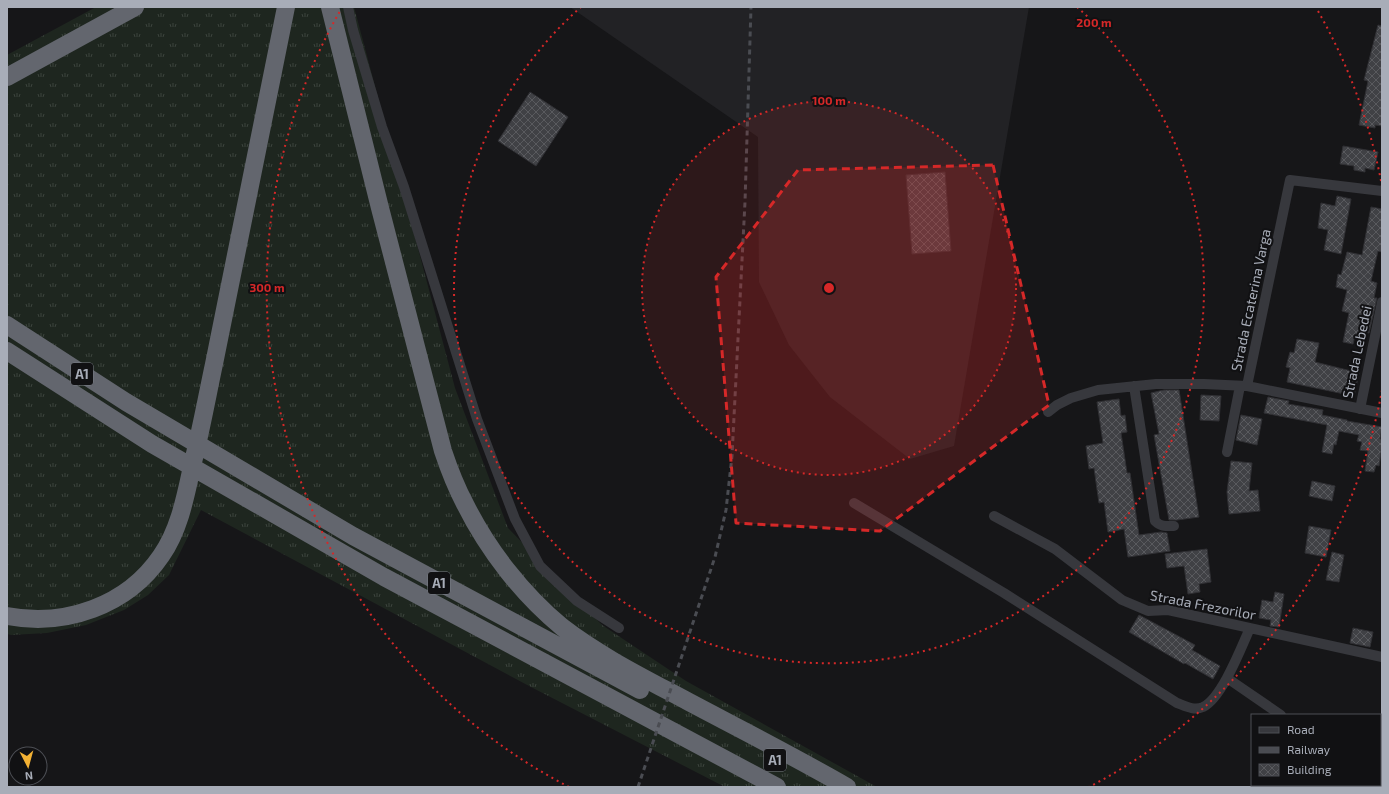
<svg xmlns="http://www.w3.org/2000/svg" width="1389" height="794" font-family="'Exo 2',sans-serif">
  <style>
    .built { fill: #222225 }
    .grass { fill: url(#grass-tufts) }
    .building { fill: url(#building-cross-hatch); stroke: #303034 }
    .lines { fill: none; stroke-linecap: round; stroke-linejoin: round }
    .minor { stroke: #37383d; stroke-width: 10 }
    .motorway { stroke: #63666e; stroke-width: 18 }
    .rail { stroke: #4a4c52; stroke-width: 3; stroke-dasharray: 5 4; stroke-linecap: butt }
    .marked { fill: #d62828; fill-opacity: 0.2; stroke: #d62828; stroke-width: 3; stroke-dasharray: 8 5; stroke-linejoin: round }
    .ring { fill: none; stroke: #d62828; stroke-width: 2; stroke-dasharray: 2 4 }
    .labels { text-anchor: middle; stroke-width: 4; stroke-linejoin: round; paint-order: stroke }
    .shield { fill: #111113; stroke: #7b7e86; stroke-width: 1 }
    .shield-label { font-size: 13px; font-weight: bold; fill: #a8adb8 }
    .street-label { font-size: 14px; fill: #a8adb8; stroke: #111113 }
    .centre { fill: #d62828; stroke: #111113; stroke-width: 2 }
    .ring-label { font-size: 12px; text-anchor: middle; font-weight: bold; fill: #d62828; stroke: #111113; stroke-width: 4; stroke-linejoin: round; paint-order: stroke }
  </style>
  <defs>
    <pattern id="grass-tufts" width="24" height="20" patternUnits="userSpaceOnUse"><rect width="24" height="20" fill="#1e261f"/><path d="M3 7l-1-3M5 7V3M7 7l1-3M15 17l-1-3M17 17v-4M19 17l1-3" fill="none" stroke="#3c433d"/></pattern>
    <pattern id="building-cross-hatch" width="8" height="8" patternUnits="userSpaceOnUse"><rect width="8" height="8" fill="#404145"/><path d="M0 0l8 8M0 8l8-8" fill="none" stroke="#595a5e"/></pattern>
  </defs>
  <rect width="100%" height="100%" fill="#161618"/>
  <path class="built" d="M570,7H1029L954,446L910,459L830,397L789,345L759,282L758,137Z"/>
  <path class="grass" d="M96,7H354L455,388L508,528L602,625L686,681L877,787H725L531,687L201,510L169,575L148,595L124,610L86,625L47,633L11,635L7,634V55Z"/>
  <path class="building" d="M1378,25L1382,26V126L1375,125V128L1359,125L1368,81L1364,80Z
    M530,92L568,117L536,166L498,141Z
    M1343,146L1378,152L1374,170L1365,168V172L1354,170V166L1340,164Z
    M945,172L951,251L912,254L906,175Z
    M1337,196L1351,199L1341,254L1324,250L1328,230L1318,228L1321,203L1335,206Z
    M1371,207L1382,209V252L1378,251L1371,281L1377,283L1374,298H1377L1369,333L1361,331L1360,336L1355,335L1353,344L1343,342L1349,313L1342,311L1347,290L1336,287L1338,274L1341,275L1347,252L1362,255Z
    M1297,339L1319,343L1315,362L1359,373L1354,396L1287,382L1290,368L1286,367L1290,352L1294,353Z
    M1164,390H1179L1199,517L1177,520H1169L1154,435L1159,434L1151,393Z
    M1201,395L1221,396L1219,421L1200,420Z
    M1268,397L1289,401L1288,404L1323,410L1322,415L1347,420V421L1382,427L1380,439H1382V445L1379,466L1376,465L1374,472L1365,471L1368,451L1360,450L1362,442L1357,441L1359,435L1339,431L1336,445L1334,444L1332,454L1322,452L1327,425L1264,413Z
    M1119,399L1121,416L1125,415L1127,432L1121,433L1127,473H1130L1139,535L1161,532L1167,533L1170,551L1128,557L1124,529L1108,532L1104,502L1099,503L1094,468L1089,469L1086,446L1103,443L1097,402Z
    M1241,415L1262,419L1257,445L1236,440Z
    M1231,461L1252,463L1249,491L1258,490L1260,511L1229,514L1227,492Z
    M1312,481L1335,486L1332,501L1309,496Z
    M1309,526L1331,530L1326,557L1305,553Z
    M1207,549L1211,582L1199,584L1200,592L1188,594L1184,566L1167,568L1165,554Z
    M1332,552L1344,555L1339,582L1326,580Z
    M1275,592L1284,594L1279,627L1270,626L1271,620L1259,618L1262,600L1273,602Z
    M1139,615L1195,645L1192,650L1220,666L1213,679L1185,663L1184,664L1129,632Z
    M1353,628L1373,632L1370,647L1350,643Z"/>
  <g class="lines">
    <path class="minor" d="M348,7L353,30L382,127L404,187L477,419L515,519L540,566L577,601L619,628
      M1134,386L1155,521C1161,527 1167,526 1174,526
      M1247,386L1290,180L1382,191
      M1360,409L1382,302
      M1048,412L1057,405L1071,398L1098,390L1156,384H1204L1247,386L1382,413
      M1227,452L1240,386
      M854,503L1004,593L1177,703C1185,706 1194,711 1203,707C1222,698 1241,648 1250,628
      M994,516L1055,549L1122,600L1148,611L1168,610L1382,657
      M1227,678L1281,715
      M1380,781L1382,783"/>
    <path class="motorway" d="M330,7L380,208L443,451C449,469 456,487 465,504C488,550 522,594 562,627C601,657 646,679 689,702C742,730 795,757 847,787
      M7,77L135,7
      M7,325L126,402L353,536L640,690
      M7,351L152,444L384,577L777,787
      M7,616C65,627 127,606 161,556C180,529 186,494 193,462C201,430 207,397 214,364C238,245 262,126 286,7"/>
    <path class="rail" d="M638,787L715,557L726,510L732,456L745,202L751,7"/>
  </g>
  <path class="marked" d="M993,165L1049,405L880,531L736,523L716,277L798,170Z"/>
  <circle cx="829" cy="288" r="187" fill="#d62828" fill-opacity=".12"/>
  <g class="ring">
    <circle cx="829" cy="288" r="187"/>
    <path d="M1077 7A375 375 0 1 1 581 7"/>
    <path d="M1382 390A562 562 0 0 1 1089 787M569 787A562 562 0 0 1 340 11M1318 11A562 562 0 0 1 1382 186"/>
  </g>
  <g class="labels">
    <g class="shield">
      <rect x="71" y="363" width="22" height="22" rx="3"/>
      <rect x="428" y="572" width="22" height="22" rx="3"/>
      <rect x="764" y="749" width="22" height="22" rx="3"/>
    </g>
    <g class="shield-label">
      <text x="82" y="379">A1</text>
      <text x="439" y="588">A1</text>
      <text x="775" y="765">A1</text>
    </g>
    <g class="street-label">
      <text transform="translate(1251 300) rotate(-78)" y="5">Strada Ecaterina Varga</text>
      <text transform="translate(1357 352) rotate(-78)" y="5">Strada Lebedei</text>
      <text transform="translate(1203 605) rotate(11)" y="5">Strada Frezorilor</text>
    </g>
  </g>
  <circle cx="829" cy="288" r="6" class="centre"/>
  <g class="ring-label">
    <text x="1094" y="27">200 m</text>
    <text x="829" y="105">100 m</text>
    <text x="267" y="292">300 m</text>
  </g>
  <rect width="1389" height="794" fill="none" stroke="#a8adb8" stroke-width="16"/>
  <rect x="1251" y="714" width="130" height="72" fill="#111113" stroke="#4d4f55"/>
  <rect x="1259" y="727" width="20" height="6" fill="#37383d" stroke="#4d4f55"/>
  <text x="1287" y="734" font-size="12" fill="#a8adb8">Road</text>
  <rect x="1259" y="747" width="20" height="6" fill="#4a4c52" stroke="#4d4f55"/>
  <text x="1287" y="754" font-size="12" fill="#a8adb8">Railway</text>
  <rect x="1259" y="764" width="20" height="12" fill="url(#building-cross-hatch)" stroke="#4d4f55"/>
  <text x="1287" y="774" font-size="12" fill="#a8adb8">Building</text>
  <g transform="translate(28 766) rotate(174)"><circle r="19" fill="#111113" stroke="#4d4f55"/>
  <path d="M0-3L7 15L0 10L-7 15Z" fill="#f2b134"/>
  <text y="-6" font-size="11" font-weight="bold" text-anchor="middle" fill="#a8adb8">N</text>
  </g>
</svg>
